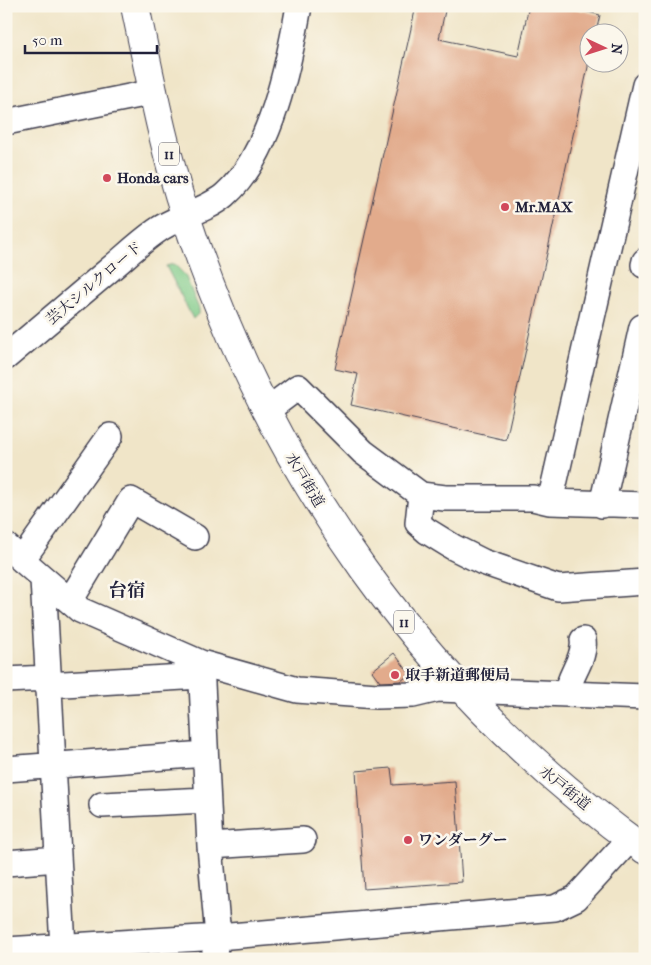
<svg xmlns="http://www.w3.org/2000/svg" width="651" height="965" font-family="'IM FELL French Canon','Noto Serif JP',serif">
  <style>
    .green { fill: #80cb89; stroke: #517662 }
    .building { fill: #e2ab8c }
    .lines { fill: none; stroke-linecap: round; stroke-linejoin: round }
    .minor-casing { stroke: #413f50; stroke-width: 28 }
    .major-casing { stroke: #413f50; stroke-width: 30 }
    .minor { stroke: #fff; stroke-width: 25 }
    .major { stroke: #fff; stroke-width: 28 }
    .poi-dot { fill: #d1495b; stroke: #fbf7ec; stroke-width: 2 }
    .labels { text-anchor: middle; stroke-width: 5; stroke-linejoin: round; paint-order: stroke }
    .shield { fill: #fbf7ec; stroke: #636270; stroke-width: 1 }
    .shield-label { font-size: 14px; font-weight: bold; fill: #22223b }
    .poi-label { font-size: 15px; font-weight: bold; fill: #22223b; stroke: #fbf7ec; text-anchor: start }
    .street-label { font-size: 15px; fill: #22223b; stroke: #fbf7ec }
    .quarter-label { font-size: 18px; font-weight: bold; fill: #22223b; stroke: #fbf7ec }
  </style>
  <rect width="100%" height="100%" fill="#fbf7ec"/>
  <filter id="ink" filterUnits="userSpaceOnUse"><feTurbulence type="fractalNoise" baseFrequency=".02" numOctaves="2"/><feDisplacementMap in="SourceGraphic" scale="10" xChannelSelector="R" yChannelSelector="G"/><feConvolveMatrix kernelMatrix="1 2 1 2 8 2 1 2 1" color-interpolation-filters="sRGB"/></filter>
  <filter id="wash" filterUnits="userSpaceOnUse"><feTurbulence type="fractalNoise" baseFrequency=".0096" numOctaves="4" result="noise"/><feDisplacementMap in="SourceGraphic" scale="20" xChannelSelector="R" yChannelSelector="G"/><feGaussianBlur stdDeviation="1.12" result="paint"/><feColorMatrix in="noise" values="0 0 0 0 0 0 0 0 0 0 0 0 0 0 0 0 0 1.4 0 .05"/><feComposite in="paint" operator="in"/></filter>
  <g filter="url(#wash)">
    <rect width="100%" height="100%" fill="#f0e5c8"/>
    <path class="green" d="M174,264L185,275L199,309V313L193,319L166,266Z"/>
    <g id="blocks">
      <path class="building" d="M416,6H446L439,39L518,56L529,6H563L600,15L596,32H588V67L506,440L351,405L358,374L335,369Z
        M394,653L410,674L401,681L380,682L372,671Z
        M391,768L393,785L455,781L462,882L364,889L356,771Z"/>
    </g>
  </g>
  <g filter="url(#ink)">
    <use href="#blocks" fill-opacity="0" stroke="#413f50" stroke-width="1"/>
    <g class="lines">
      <defs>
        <path id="minor" d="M6,122L154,92
          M644,265L645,261
          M6,357C40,328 74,300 108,271C124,258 138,244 155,232C176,216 205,212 225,195C271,155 289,63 299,6
          M266,411L298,387L363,452L421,495L445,498H533L550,502L645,85
          M421,495L418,523L427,531L453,547L483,562L558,588L645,582
          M550,502L645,505
          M602,505L642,327L645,328
          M6,546L80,610L201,663L297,690L377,696L413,695L438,689L645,697
          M22,560L110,436
          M43,579L63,947
          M70,601L131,500L195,537
          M201,663L210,846L218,937L214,959
          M6,680L47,678
          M47,685L201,676
          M567,693C569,675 586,658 583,640
          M6,769L205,754
          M102,805L207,800
          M210,846L303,840
          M6,863L58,859
          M6,950L218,937L555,908L576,898L630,839"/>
        <path id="major" d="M135,6C150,76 163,147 185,214C270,473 423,690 645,850"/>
      </defs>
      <use href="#minor" class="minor-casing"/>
      <use href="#major" class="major-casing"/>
      <use href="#minor" class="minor"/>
      <use href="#major" class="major"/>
    </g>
  </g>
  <g class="poi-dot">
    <circle cx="107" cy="178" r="5"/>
    <circle cx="505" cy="207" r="5"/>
    <circle cx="395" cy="675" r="5"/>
    <circle cx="408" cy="840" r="5"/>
  </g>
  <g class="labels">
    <g class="shield">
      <rect x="159" y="142.5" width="20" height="23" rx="4"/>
      <rect x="394" y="610.5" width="20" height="23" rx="4"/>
    </g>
    <g class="shield-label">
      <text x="169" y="159">11</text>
      <text x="404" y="627">11</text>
    </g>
    <g class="poi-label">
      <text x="117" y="183">Honda cars</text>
      <text x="515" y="212">Mr.MAX</text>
      <text x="405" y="680">取手新道郵便局</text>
      <text x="418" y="845">ワンダーグー</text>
    </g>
    <g class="street-label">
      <text transform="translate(94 283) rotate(-40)" y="5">芸大シルクロード</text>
      <text transform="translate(305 480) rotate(59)" y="5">水戸街道</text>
      <text transform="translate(565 788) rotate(39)" y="5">水戸街道</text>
    </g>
    <g class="quarter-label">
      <text x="127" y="596">台宿</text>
    </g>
  </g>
  <rect width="651" height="965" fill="none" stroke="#fbf7ec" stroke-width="25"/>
  <g transform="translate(604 48) rotate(94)"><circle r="24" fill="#fbf7ec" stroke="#a4a2a5"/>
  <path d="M0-4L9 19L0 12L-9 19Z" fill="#d1495b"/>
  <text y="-8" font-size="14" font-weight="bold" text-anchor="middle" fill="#22223b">N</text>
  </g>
  <path d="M25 45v8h132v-8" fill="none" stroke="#22223b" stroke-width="2.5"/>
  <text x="32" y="45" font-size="15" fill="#22223b" stroke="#fbf7ec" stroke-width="4" paint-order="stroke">50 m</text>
</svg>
